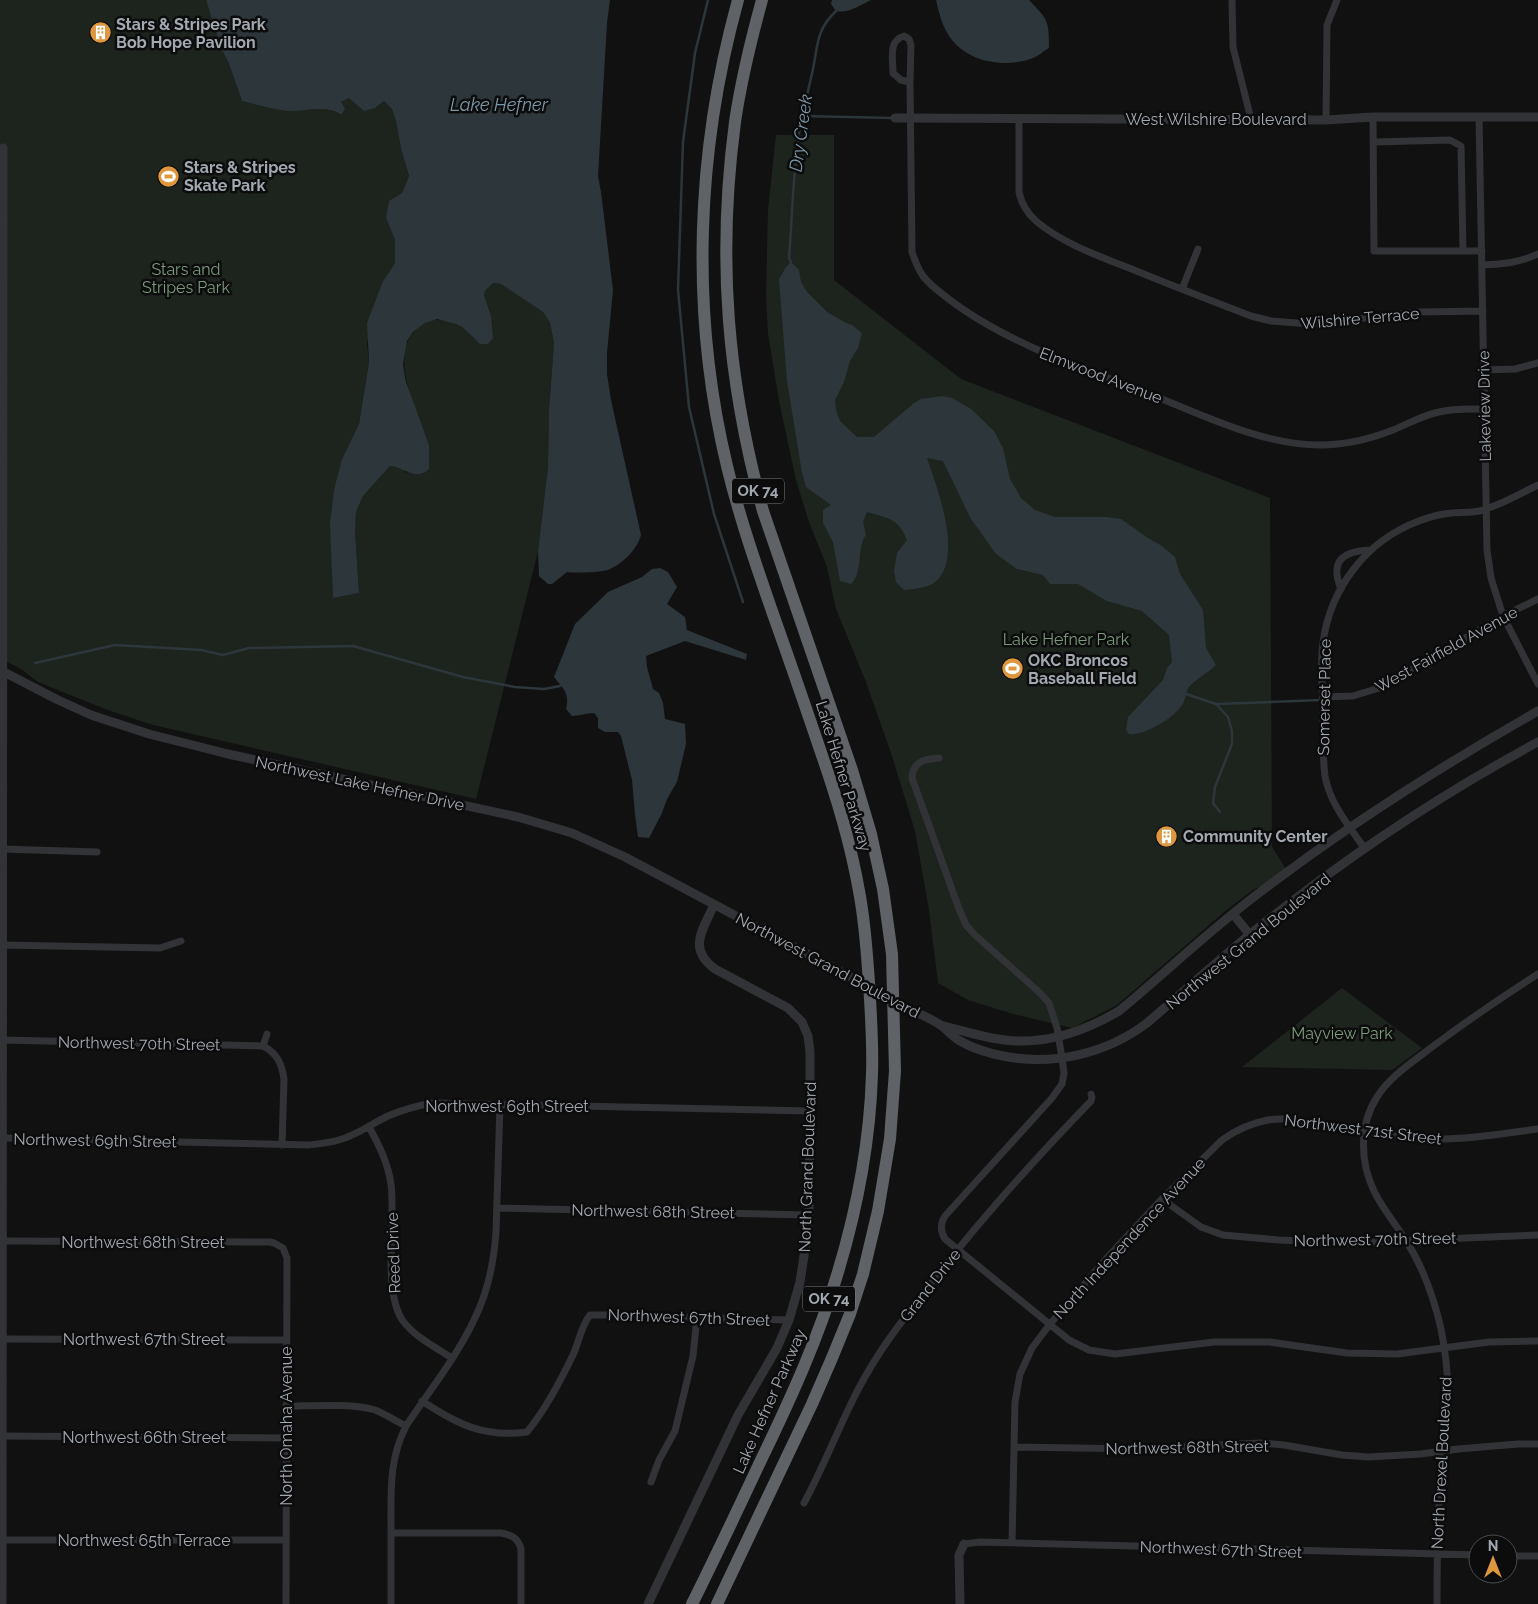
<svg xmlns="http://www.w3.org/2000/svg" width="1538" height="1604" font-family="Raleway,sans-serif">
  <style>
    .green { fill: #1d241e }
    .water { fill: #2d363b }
    .lines { fill: none; stroke-linecap: round; stroke-linejoin: round }
    .stream { stroke: #2d363b; stroke-width: 2.5 }
    .minor { stroke: #323336; stroke-width: 7 }
    .tertiary { stroke: #323336; stroke-width: 9 }
    .motorway { stroke: #5f6267; stroke-width: 12 }
    .tertiary-bridge { stroke: #323336; stroke-width: 9 }
    .labels { text-anchor: middle; stroke-width: 5; stroke-linejoin: round; paint-order: stroke }
    .shield { fill: #0c0c0d; stroke: #767a80; stroke-width: 1 }
    .shield-label { font-size: 15px; font-weight: bold; fill: #a3a9b1 }
    .poi-label { font-size: 16px; font-weight: bold; fill: #a3a9b1; stroke: #0c0c0d; text-anchor: start }
    .street-label { font-size: 16px; fill: #a3a9b1; stroke: #0c0c0d }
    .park-label { font-size: 16px; fill: #7d9a7c; stroke: #0c0c0d }
    .water-label { font-size: 18px; font-style: italic; fill: #7d99a9; stroke: #0c0c0d }
  </style>
  <rect width="100%" height="100%" fill="#111112"/>
  <path class="green" d="M0,0H206L221,48L229,64L242,101C257,105 272,109 288,110C304,112 327,104 341,115V102L349,98L375,108L384,101L392,109L396,121L401,149L409,176L402,193L386,218L395,240V263L383,281L377,298L367,344L369,362L359,424L342,459L332,558L333,598L359,593L355,531L356,512L363,496L390,466L398,467L407,473L429,445C418,415 387,354 417,329C423,324 430,319 438,320C446,320 457,323 463,328C470,334 476,343 485,344L491,316L484,295L485,291L493,283L501,284L543,312L550,323L554,343L549,410L548,467L538,551L476,799L153,725L105,709L38,682L21,669L0,658Z
    M776,135H834V280L961,379L1270,498L1272,847L1286,869L1263,886L1254,889L1224,912L1117,1005L1072,1028L1013,1014L968,1000L938,983L929,910L915,831L892,756L866,682L836,609L827,567L809,522L796,480L779,401L768,333L766,295L768,210Z
    M1342,988L1422,1048L1392,1070L1242,1067Z"/>
  <path class="water" d="M206,0H610L607,23L598,176L601,192L613,290L607,353V374L611,400L641,535C637,550 623,563 610,569C601,573 577,573 567,572L552,584H548L539,576L538,551L548,467L549,410L554,343L550,323L543,312L501,284L493,283L485,291L484,295L491,316L493,338L488,344H480L462,327L456,324L437,319L425,323L413,332L407,341L403,364L404,371L406,382L429,445V469C416,482 404,467 390,466L363,496L356,512L355,531L359,593L333,598L330,524L334,490L342,459L359,424L369,362L367,323L383,281L395,263V240L386,218L389,201L402,193L409,176L401,149L396,121L392,109L384,101L375,108L364,111L349,98L341,102L345,109L341,115C327,104 304,112 288,111C272,109 257,105 242,101L229,64L221,48Z
    M832,0H871C860,5 848,14 836,11L831,4Z
    M936,0H1029C1048,20 1049,20 1049,48C1043,51 1039,56 1033,58C1005,69 966,62 949,36C942,25 939,13 936,0Z
    M791,262L799,270L801,282L807,292L827,312L846,323L852,325L862,333L858,348L850,361L844,382L835,400L836,410L840,421L857,437H874L914,403L921,399L942,396L952,398L971,409L994,431L1003,448L1010,479L1021,498L1035,510L1055,517H1106L1121,519L1148,538L1162,546L1175,557L1180,574L1203,610L1206,648L1216,665C1208,673 1197,678 1189,687C1185,693 1186,700 1182,705C1174,718 1144,736 1129,734L1126,730L1128,717L1163,680L1167,668L1172,662L1169,635L1142,611L1107,601L1078,584H1050L1043,575L1017,569L996,554L971,519L943,461L927,458C937,488 965,559 934,583C926,588 913,589 904,590L896,582L894,571L897,553L907,540C898,518 888,518 867,512L863,522L866,535C856,548 864,571 851,584L840,581L833,542L823,523V510L831,505L806,487L802,473L787,381L779,279L786,267Z
    M660,568L668,572L677,587L667,604L685,617L687,630L747,654L746,660L685,641L646,656L647,667L653,689L659,693L663,703L665,719L685,724L686,744L677,782L667,799L662,813L649,838L638,837L635,814L632,780L621,736L618,732H605L598,728V718L594,713C586,713 580,716 572,716L566,709C570,692 563,689 554,677L575,624L608,592L642,577L652,569Z"/>
  <g class="lines">
    <path class="stream" d="M708,0L695,53L683,142L678,290L689,407L714,514L743,602
      M802,116L893,118
      M791,262L789,258C792,219 793,179 798,140C801,116 808,93 813,69C818,45 816,30 836,11
      M35,663L115,645L201,650L223,655L249,648L353,646L463,677L515,687L544,689L560,686
      M1186,694L1216,704L1228,717L1232,731V744L1215,787L1213,803L1220,812
      M1217,704L1321,700"/>
    <path class="minor" d="M1232,0L1233,47L1251,119
      M910,82L911,45L909,39L904,36C888,41 893,58 893,73L901,80L910,82L912,252C915,261 918,269 923,276C933,289 948,298 961,308C1018,347 1083,368 1147,393C1201,414 1261,445 1320,445C1345,445 1370,439 1393,430C1408,424 1423,415 1439,412C1454,408 1469,409 1484,409
      M1373,117L1374,251H1482
      M1479,117L1487,550L1491,578L1503,616L1538,684
      M1019,119V192C1021,202 1027,213 1036,221C1063,244 1101,257 1134,270C1173,286 1212,301 1251,316L1271,321L1310,324L1419,312L1483,311
      M1326,120L1327,25L1337,0
      M1374,142L1450,140L1461,146L1463,251
      M1482,265C1504,264 1518,263 1538,254
      M1182,289L1198,249
      M1483,370L1515,369L1538,363
      M1341,589C1329,560 1344,551 1371,550
      M1323,697L1353,696L1379,688L1503,616L1538,599
      M939,758C925,759 913,761 912,778L959,909L966,925L975,935L1040,993L1049,1003L1057,1028L1062,1058L1064,1073L1062,1084L1052,1098L945,1216C940,1224 940,1231 945,1239L1069,1340L1089,1350L1115,1354L1214,1342H1269L1347,1353L1397,1354L1489,1342L1538,1341
      M2,849L97,852
      M1365,849C1349,826 1330,804 1325,776C1322,752 1323,728 1323,704C1322,684 1320,663 1323,643C1330,588 1367,540 1419,521C1429,517 1441,514 1452,513C1461,512 1470,513 1479,511C1499,506 1519,494 1538,485
      M2,945L160,948L181,941
      M2,1040L263,1046L267,1034
      M263,1046C277,1053 282,1064 284,1079L282,1145
      M369,1127C379,1145 388,1163 391,1184C396,1221 382,1291 403,1321C415,1337 435,1347 452,1358
      M2,1138L308,1145C318,1144 329,1143 339,1140C357,1135 371,1124 388,1116C402,1110 416,1106 432,1103L810,1111
      M1162,1199L1201,1227L1223,1235L1279,1240L1345,1243L1538,1235
      M497,1208L809,1215
      M2,1241L270,1242L274,1243L283,1248L287,1258L286,1604
      M2,1339L286,1340
      M422,1401C457,1424 484,1438 527,1432C546,1409 560,1382 573,1355C579,1342 581,1326 590,1315H607L789,1320
      M286,1406C311,1406 351,1403 375,1410C385,1414 396,1421 406,1426
      M2,1436L286,1438
      M1014,1447L1141,1449L1261,1443L1284,1445L1342,1455L1368,1457L1421,1454L1458,1449L1518,1444H1538
      M651,1482L659,1460L675,1431L693,1356L697,1317
      M804,1503C830,1455 847,1403 877,1357C892,1333 909,1312 926,1290C977,1223 1033,1161 1091,1101L1092,1097L1091,1094
      M391,1533H501C512,1535 518,1538 521,1549V1604
      M2,1540H286
      M1012,1543L1015,1402L1020,1374L1032,1348L1050,1324L1106,1259L1162,1199L1222,1140C1236,1130 1251,1123 1268,1120C1289,1117 1311,1122 1332,1126C1364,1131 1395,1137 1427,1139C1465,1140 1501,1134 1538,1129
      M964,1544L980,1542L1478,1555
      M1508,1556H1538
      M391,1604C391,1578 391,1553 391,1527C391,1490 389,1460 406,1426C429,1391 456,1358 474,1320C488,1292 494,1262 496,1232L500,1104
      M1437,1604C1437,1554 1438,1503 1442,1453C1444,1437 1447,1421 1447,1404C1449,1380 1446,1354 1441,1329C1434,1298 1422,1265 1405,1239C1395,1223 1382,1208 1374,1191C1360,1162 1359,1125 1377,1097C1390,1076 1413,1062 1432,1047C1467,1021 1502,997 1538,974"/>
    <path class="tertiary" d="M895,118L1326,120L1373,117H1538
      M0,670L56,699L91,715L149,734L228,754L518,817L572,833L625,857L847,975
      M1233,914L1250,935
      M904,1007C917,1013 931,1018 942,1026C948,1031 953,1037 960,1041C972,1048 988,1053 1003,1056C1053,1066 1106,1054 1147,1023C1181,994 1214,964 1248,936C1338,863 1436,797 1538,742
      M944,1026C964,1031 984,1038 1005,1040C1045,1045 1085,1031 1119,1011C1166,972 1210,930 1259,893C1347,826 1441,766 1538,711
      M2,1604L3,148
      M648,1604L738,1415L777,1348L789,1320L800,1282L807,1236L809,1215L810,1111V1052L808,1036L802,1022L788,1008L715,969C687,949 703,929 714,905
      M960,1604L959,1555L964,1544"/>
    <path class="motorway" d="M692,1604C716,1556 739,1507 762,1458C791,1398 819,1337 838,1272C857,1209 870,1141 872,1074C873,1044 871,1013 869,983C867,952 865,922 859,891C852,851 841,812 828,773C810,720 792,667 773,614C756,565 739,516 727,466C690,312 696,152 738,0
      M717,1604L812,1404L832,1358L850,1314L863,1274L878,1211L890,1139L895,1071L892,954L883,889L871,834L852,770L763,511C727,379 717,258 735,122C741,81 751,40 762,0"/>
    <path class="tertiary-bridge" d="M847,975L904,1007"/>
  </g>
  <defs>
    <symbol id="building-disc" viewBox="-11 -11 22 22"><circle r="9.5" fill="#de973d" stroke="#0c0c0d"/><path d="M-4-6H4V6H1V3H-1V6H-4ZM-2.5-4.3h1.7v1.8h-1.7ZM.8-4.3h1.7v1.8H.8ZM-2.5-1h1.7V.8h-1.7ZM.8-1h1.7V.8H.8Z" fill="#fff"/></symbol>
    <symbol id="stadium-disc" viewBox="-11 -11 22 22"><circle r="9.5" fill="#de973d" stroke="#0c0c0d"/><path d="M0-5a6.5 5 0 1 0 0 10a6.5 5 0 1 0 0-10ZM-3.5-1.8h7v3.6h-7Z" fill="#fff"/></symbol>
  </defs>
  <g fill-rule="evenodd">
    <use href="#building-disc" x="88" y="20" width="25" height="25"/>
    <use href="#stadium-disc" x="156" y="164" width="25" height="25"/>
    <use href="#stadium-disc" x="1000" y="656" width="25" height="25"/>
    <use href="#building-disc" x="1154" y="824" width="25" height="25"/>
  </g>
  <g class="labels">
    <g class="shield">
      <rect x="732" y="478.5" width="52" height="25" rx="4"/>
      <rect x="803" y="1286.5" width="52" height="25" rx="4"/>
    </g>
    <g class="shield-label">
      <text x="758" y="496">OK 74</text>
      <text x="829" y="1304">OK 74</text>
    </g>
    <g class="poi-label">
      <text x="116" y="30">Stars &amp; Stripes Park<tspan x="116" dy="18">Bob Hope Pavilion</tspan></text>
      <text x="184" y="173">Stars &amp; Stripes<tspan x="184" dy="18">Skate Park</tspan></text>
      <text x="1028" y="666">OKC Broncos<tspan x="1028" dy="18">Baseball Field</tspan></text>
      <text x="1183" y="842">Community Center</text>
    </g>
    <g class="street-label">
      <text x="1216" y="125">West Wilshire Boulevard</text>
      <text transform="translate(1360 318) rotate(-5)" y="6">Wilshire Terrace</text>
      <text transform="translate(1101 375) rotate(21)" y="6">Elmwood Avenue</text>
      <text transform="translate(1484 406) rotate(-91)" y="6">Lakeview Drive</text>
      <text transform="translate(1446 649) rotate(-29)" y="6">West Fairfield Avenue</text>
      <text transform="translate(1324 697) rotate(-89)" y="6">Somerset Place</text>
      <text transform="translate(844 776) rotate(73)" y="6">Lake Hefner Parkway</text>
      <text transform="translate(360 783) rotate(12)" y="6">Northwest Lake Hefner Drive</text>
      <text transform="translate(1248 941) rotate(-39)" y="6">Northwest Grand Boulevard</text>
      <text transform="translate(828 965) rotate(28)" y="6">Northwest Grand Boulevard</text>
      <text transform="translate(139 1043) rotate(1)" y="6">Northwest 70th Street</text>
      <text x="507" y="1112">Northwest 69th Street</text>
      <text transform="translate(1363 1129) rotate(7)" y="6">Northwest 71st Street</text>
      <text transform="translate(95 1140) rotate(1)" y="6">Northwest 69th Street</text>
      <text transform="translate(807 1167) rotate(-88)" y="6">North Grand Boulevard</text>
      <text transform="translate(653 1211) rotate(1)" y="6">Northwest 68th Street</text>
      <text transform="translate(1129 1238) rotate(-47)" y="6">North Independence Avenue</text>
      <text transform="translate(1375 1239) rotate(-1)" y="6">Northwest 70th Street</text>
      <text x="143" y="1248">Northwest 68th Street</text>
      <text transform="translate(393 1253) rotate(-92)" y="6">Reed Drive</text>
      <text transform="translate(930 1285) rotate(-52)" y="6">Grand Drive</text>
      <text transform="translate(689 1317) rotate(2)" y="6">Northwest 67th Street</text>
      <text x="144" y="1345">Northwest 67th Street</text>
      <text transform="translate(769 1401) rotate(-66)" y="6">Lake Hefner Parkway</text>
      <text transform="translate(286 1426) rotate(-90)" y="6">North Omaha Avenue</text>
      <text x="144" y="1443">Northwest 66th Street</text>
      <text transform="translate(1187 1447) rotate(-1)" y="6">Northwest 68th Street</text>
      <text transform="translate(1441 1463) rotate(-87)" y="6">North Drexel Boulevard</text>
      <text x="144" y="1546">Northwest 65th Terrace</text>
      <text transform="translate(1221 1549) rotate(2)" y="6">Northwest 67th Street</text>
    </g>
    <g class="park-label">
      <text x="186" y="275">Stars and<tspan x="186" dy="18">Stripes Park</tspan></text>
      <text x="1066" y="645">Lake Hefner Park</text>
      <text x="1342" y="1039">Mayview Park</text>
    </g>
    <g class="water-label">
      <text x="499" y="111">Lake Hefner</text>
      <text transform="translate(801 133) rotate(-82)" y="6">Dry Creek</text>
    </g>
  </g>
  <g transform="translate(1493 1559)"><circle r="24" fill="#0c0c0d" stroke="#484b4f"/>
  <path d="M0-4L9 19L0 12L-9 19Z" fill="#de973d"/>
  <text y="-8" font-size="14" font-weight="bold" text-anchor="middle" fill="#a3a9b1">N</text>
  </g>
</svg>
